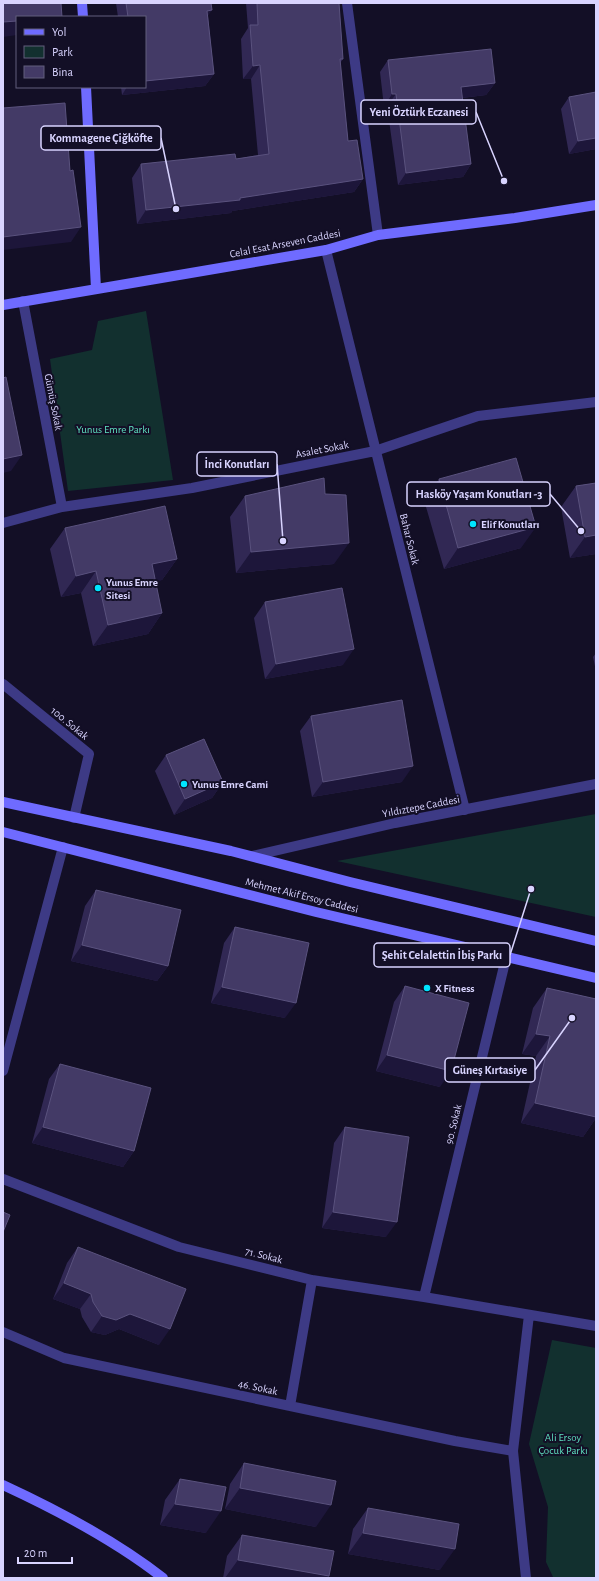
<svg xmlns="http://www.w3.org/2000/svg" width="599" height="1581" font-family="'Alegreya Sans',sans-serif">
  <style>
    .green { fill: #12302f }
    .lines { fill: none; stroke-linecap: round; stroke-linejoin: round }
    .street { stroke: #3d3a85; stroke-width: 10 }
    .secondary { stroke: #6f6bff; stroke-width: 10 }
    .wall { fill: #312854 }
    .shaded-wall { fill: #1d163a }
    .building { fill: #433a66; stroke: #5a527e }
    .poi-dot { fill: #00e5ff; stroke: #130f26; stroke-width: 1.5 }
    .labels { text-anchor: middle; stroke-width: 4; stroke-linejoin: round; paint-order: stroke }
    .street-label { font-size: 11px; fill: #d9d4ff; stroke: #130f26 }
    .park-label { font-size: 11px; fill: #5fe0c0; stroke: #130f26 }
    .poi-label { font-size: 11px; font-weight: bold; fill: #d9d4ff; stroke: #130f26; text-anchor: start }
    .leader { fill: none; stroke: #d9d4ff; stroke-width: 1.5 }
    .callout-dot { fill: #d9d4ff; stroke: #130f26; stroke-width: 1.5 }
    .callout { fill: #130f26; stroke: #d9d4ff; stroke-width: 1.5 }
    .callout-label { font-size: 12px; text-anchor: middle; font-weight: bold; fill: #d9d4ff }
  </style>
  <rect width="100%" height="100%" fill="#130f26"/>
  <path class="green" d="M146,311L173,480L68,491L50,359L92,350L98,321Z
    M596,814V917L337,861Z
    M552,1340L596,1348V1578L553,1577L546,1562L548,1507L529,1444Z"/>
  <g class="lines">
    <path class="street" d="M347,3L378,235
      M326,250L465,810
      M23,301L62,507
      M3,523L62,507L192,488L375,451L478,416L596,402
      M3,684L89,754L74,818
      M252,856L395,823L596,784
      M3,1071L63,847
      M3,1179L179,1247L312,1280L424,1297L596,1326
      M424,1297L506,958
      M3,1332L64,1358L455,1441L513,1451
      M290,1406L312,1280
      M526,1578L513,1451L529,1315"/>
    <path class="secondary" d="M82,3L83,17
      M86,87L96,289
      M3,305L326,250L378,235L515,218L596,205
      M3,802L231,851L350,882L596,941
      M3,832L316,912L596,978
      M3,1485C57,1510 116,1541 163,1578"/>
  </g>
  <path class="wall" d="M116,3H211L208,16L214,74L205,86L122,95L121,87H145V17H118Z
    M246,3H340L339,4L343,59L340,63L348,141L363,179L354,192L232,211L231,213L137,224L132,178L141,164L236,159L258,155L251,79H243L241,39L248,28Z
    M388,60L495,83L486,95L462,98L471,164L463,177L398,185L387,106L384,107L380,72Z
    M569,97L596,149L569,154L561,109Z
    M439,479L521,548L444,569L424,500Z
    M596,483V554L570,558L561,507L576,486Z
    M325,494L334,564L236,573L230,517L245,496Z
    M65,528L177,559L162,580L155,581L162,613L148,634L93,646L81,593L61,597L50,549Z
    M265,602L343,665L265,679L254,618Z
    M596,653V671L593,657Z
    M311,716L402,782L312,797L300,731Z
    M166,755L223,782L212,798L174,815L155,771Z
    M96,890L168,966L157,981L71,961L85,906Z
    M235,927L285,1018L211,1003L224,943Z
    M405,986L440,1087L376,1071L394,1002Z
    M547,988L596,999V1118L583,1137L521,1123L536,1056L522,1054L533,1008Z
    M60,1064L134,1151L123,1167L32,1143L49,1079Z
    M345,1127L386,1237L322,1228L334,1143Z
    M78,1247L159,1345L119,1329L105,1335L91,1332L82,1317L80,1309L53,1299L67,1263Z
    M244,1463L316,1527L225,1509L230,1484Z
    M180,1479L206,1533L160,1525L165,1500Z
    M368,1508L440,1570L348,1554L353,1529Z
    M242,1535L329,1576L328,1578H223L227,1556Z"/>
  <path class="shaded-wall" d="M212,10L203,23L207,11Z
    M17,21V35L3,37V22Z
    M260,65L251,79H243L253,66Z
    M214,74L205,86L122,95L127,87H145V81Z
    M495,83L486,95L452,99L461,87Z
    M392,94H396L387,106L384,107Z
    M596,138V149L569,154L578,141Z
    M471,164L463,177L398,185L406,173Z
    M363,179L354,192L232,211L231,213L137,224L146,210L240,198Z
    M81,227L71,242L3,250V237Z
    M22,455L11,471L3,473V459Z
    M536,527L521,548L444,569L458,548Z
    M596,535V554L570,558L585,537Z
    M349,543L334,564L236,573L251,552Z
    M177,559L162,580L137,586L152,564Z
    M96,571L81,593L61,597L76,576Z
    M162,613L148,634L93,646L108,625Z
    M354,649L343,665L265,679L276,664Z
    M413,766L402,782L312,797L323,782Z
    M223,782L212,798L174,815L185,799Z
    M82,945L168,966L157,981L71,961Z
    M222,987L296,1003L285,1018L211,1003Z
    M536,1034L550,1036L536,1056L522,1054Z
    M387,1055L451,1071L440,1087L376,1071Z
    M535,1103L596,1117V1118L583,1137L521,1123Z
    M43,1127L134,1151L123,1167L32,1143Z
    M333,1212L397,1222L386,1237L322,1228Z
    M64,1283L91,1294L80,1309L53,1299Z
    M130,1314L170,1329L159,1345L119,1329L105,1335L91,1332L102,1316Z
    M240,1488L331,1505L316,1527L225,1509Z
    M175,1504L221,1511L206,1533L160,1525Z
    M363,1533L455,1549L440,1570L348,1554Z
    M238,1560L329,1576L328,1578H225Z"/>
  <path class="building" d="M3,3H61L62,17H17V21L3,22Z
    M126,3H211L212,10L207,11L214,74L145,81V17H128Z
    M257,3H339L343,59H340L348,141L357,140L363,179L240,198V200L146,210L141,164L235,154L236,159L269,154L260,65L253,66L250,25H258Z
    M491,49L495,83L461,87L471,164L406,173L396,94H392L388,60Z
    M596,92V138L578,141L569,97Z
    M65,103L70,171L73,170L81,227L3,237V108Z
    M6,377L22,455L3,459V378Z
    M516,458L536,527L458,548L439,479Z
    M324,478L325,494L346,495L349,543L251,552L245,496Z
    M596,483V535L585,537L576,486Z
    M165,506L177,559L152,564L162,613L108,625L96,571L76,576L65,528Z
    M342,588L354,649L276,664L265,602Z
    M402,700L413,766L323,782L311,716Z
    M204,739L223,782L185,799L166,755Z
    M96,890L181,910L168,966L82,945Z
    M235,927L309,943L296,1003L222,987Z
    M405,986L469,1003L451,1071L387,1055Z
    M547,988L596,999V1117L535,1103L550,1036L536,1034Z
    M60,1064L151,1088L134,1151L43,1127Z
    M345,1127L409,1137L397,1222L333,1212Z
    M3,1212L10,1215L3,1232Z
    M78,1247L186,1289L170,1329L130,1314L116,1320L102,1316L93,1302L91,1294L64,1283Z
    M244,1463L336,1481L331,1505L240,1488Z
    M180,1479L226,1487L221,1511L175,1504Z
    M368,1508L459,1524L455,1549L363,1533Z
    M242,1535L334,1551L329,1576L238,1560Z"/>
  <g class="poi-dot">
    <circle cx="473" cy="524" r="4"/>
    <circle cx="98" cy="588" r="4"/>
    <circle cx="184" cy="784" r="4"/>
    <circle cx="427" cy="988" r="4"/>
  </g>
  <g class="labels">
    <g class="street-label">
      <text transform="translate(285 243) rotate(-11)" y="4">Celal Esat Arseven Caddesi</text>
      <text transform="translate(54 402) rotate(79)" y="4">Gümüş Sokak</text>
      <text transform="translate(322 449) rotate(-11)" y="4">Asalet Sokak</text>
      <text transform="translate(410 539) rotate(76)" y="4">Bahar Sokak</text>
      <text transform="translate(70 723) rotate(39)" y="4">100. Sokak</text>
      <text transform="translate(421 806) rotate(-11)" y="4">Yıldıztepe Caddesi</text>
      <text transform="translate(302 895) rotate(14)" y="4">Mehmet Akif Ersoy Caddesi</text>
      <text transform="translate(453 1124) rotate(-76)" y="4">90. Sokak</text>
      <text transform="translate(264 1255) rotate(14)" y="4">71. Sokak</text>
      <text transform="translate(258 1387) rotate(12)" y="4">46. Sokak</text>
    </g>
    <g class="park-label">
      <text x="113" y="433">Yunus Emre Parkı</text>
      <text x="563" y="1441">Ali Ersoy<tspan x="563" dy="13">Çocuk Parkı</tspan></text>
    </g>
    <g class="poi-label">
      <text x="481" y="528">Elif Konutları</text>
      <text x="106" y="586">Yunus Emre<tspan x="106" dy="13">Sitesi</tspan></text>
      <text x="192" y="788">Yunus Emre Cami</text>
      <text x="435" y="992">X Fitness</text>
    </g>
  </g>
  <path class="leader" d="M504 181L476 112M176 209L161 138M283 541L277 464M581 531L550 494M531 889L510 955M572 1018L535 1070"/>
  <g class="callout-dot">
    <circle cx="504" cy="181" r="4"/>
    <circle cx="176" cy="209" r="4"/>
    <circle cx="283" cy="541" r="4"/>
    <circle cx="581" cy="531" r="4"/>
    <circle cx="531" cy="889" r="4"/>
    <circle cx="572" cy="1018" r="4"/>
  </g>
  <g class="callout">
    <rect x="361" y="100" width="115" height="24" rx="4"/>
    <rect x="41" y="126" width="120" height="24" rx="4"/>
    <rect x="197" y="452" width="80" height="24" rx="4"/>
    <rect x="407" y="482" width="143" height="24" rx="4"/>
    <rect x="374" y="943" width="136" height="24" rx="4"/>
    <rect x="445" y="1058" width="90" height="24" rx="4"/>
  </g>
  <g class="callout-label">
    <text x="419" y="116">Yeni Öztürk Eczanesi</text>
    <text x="101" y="142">Kommagene Çiğköfte</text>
    <text x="237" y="468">İnci Konutları</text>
    <text x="479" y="498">Hasköy Yaşam Konutları -3</text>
    <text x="442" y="959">Şehit Celalettin İbiş Parkı</text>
    <text x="490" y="1074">Güneş Kırtasiye</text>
  </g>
  <rect width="599" height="1581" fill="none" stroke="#d9d4ff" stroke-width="8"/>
  <rect x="16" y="16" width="130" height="72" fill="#130f26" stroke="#625e7d"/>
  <rect x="24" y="29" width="20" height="6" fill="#6f6bff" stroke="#625e7d"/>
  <text x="52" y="36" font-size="12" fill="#d9d4ff">Yol</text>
  <rect x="24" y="46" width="20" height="12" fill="#12302f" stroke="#625e7d"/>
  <text x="52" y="56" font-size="12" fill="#d9d4ff">Park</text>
  <rect x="24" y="66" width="20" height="12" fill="#433a66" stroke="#625e7d"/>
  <text x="52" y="76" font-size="12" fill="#d9d4ff">Bina</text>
  <path d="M18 1557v6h54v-6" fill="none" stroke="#d9d4ff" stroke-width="2"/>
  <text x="24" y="1557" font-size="12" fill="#d9d4ff" stroke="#130f26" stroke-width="3" paint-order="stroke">20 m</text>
</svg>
